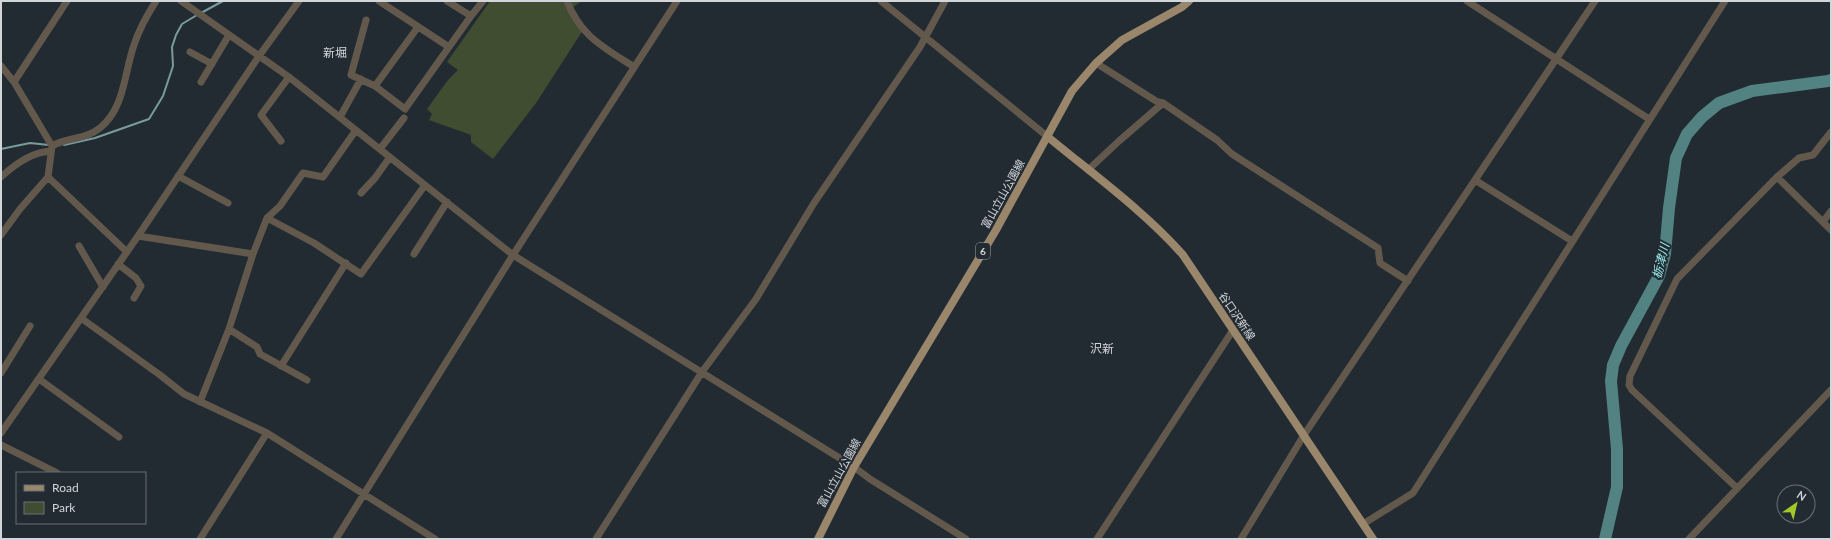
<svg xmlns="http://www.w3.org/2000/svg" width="1832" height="540" font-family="Lato,'Noto Sans JP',sans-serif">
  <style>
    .green { fill: #404d30 }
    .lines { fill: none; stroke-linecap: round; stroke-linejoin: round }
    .stream { stroke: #789c9d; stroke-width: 2 }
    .river { stroke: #528382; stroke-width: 12 }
    .minor { stroke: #62594c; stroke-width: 7 }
    .major { stroke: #99866b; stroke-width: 8 }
    .labels { text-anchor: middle; stroke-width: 4; stroke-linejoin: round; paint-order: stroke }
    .shield { fill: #232b32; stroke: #9da3a8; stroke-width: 1 }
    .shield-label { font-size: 10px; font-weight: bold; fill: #d1d6db }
    .street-label { font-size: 11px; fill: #d1d6db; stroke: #232b32 }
    .neighbourhood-label { font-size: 12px; fill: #d1d6db; stroke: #232b32 }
    .water-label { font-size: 12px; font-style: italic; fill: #96ebeb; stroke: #232b32 }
  </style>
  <rect width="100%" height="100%" fill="#232b32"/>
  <path class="green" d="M490,1H582L573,7L585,27L536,103L493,159L471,142V135L429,120L432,114L427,109L448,80L458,70L447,62Z"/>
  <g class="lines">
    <path class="stream" d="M201,13L223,1
      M64,145L95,138L149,119L163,96L173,66L172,47L176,35L182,24L197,15
      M1,149L30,143L49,145"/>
    <path class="river" d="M1605,539L1617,487V449L1611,381L1613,365L1621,346L1659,276L1665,254L1669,208L1676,158L1687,134L1702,117L1719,103L1752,91L1828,81L1831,80"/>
    <path class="minor" d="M181,1L289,77L513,255L854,467L870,479L966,539
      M379,1L449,47L471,16L447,1
      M567,1C580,36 605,48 634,67
      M881,1L1048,137
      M1467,1L1649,119
      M471,16L483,1
      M366,20L351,75L375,86
      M418,27L375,86L405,109L449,47
      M190,52L212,64
      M1096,63L1156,101L1163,103L1217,140L1232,154L1378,248L1380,263L1408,281
      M1,66L14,82L52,146
      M14,82L67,1
      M201,82L229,35
      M340,117L361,79
      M356,130L323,177L303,173L280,206L267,218L314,243L361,274L425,185
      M281,141L261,115L289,77
      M380,149L404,118
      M1088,170L1119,141L1163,103
      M178,176L228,203
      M1,177C15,164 32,152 51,151
      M48,177L127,252
      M1777,177L1799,158L1813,155L1831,132
      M1475,180L1572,241
      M361,193L375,178L390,157
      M267,218L253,254L229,329L257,347L260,354L307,380
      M1823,222L1831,211
      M1,235L20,209L48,177L52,146C67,137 85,140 100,128C125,108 124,73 134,45C139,29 147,15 156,1
      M138,236L253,254
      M79,246L103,287
      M414,254L447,202
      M118,264L136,278L141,286L134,298
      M81,318L160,375L184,394L267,433L435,539
      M281,366L346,263
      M1,373L30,326
      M39,379L119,437
      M200,402L229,329
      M1,433L138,236L259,56L299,1
      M1,445L57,473
      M1737,488L1632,390L1629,385L1630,376L1677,279L1777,177L1831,230
      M1363,524L1413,493L1725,1
      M200,539L267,433
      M336,539L513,255L677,1
      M596,539L702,372L756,299L814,203L920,47L945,1
      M1097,539L1233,330
      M1241,539L1304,435L1595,1
      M1689,539L1831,390"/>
    <path class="major" d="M1048,137C1094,175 1144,211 1183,255L1373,539
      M818,539L854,467L996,230L1072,91L1096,63L1122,40L1182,7L1189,1"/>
  </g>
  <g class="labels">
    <rect class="shield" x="976" y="243" width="14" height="16" rx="3"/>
    <g class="shield-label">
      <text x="983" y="255">6</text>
    </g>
    <g class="street-label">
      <text transform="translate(1003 194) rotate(-61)" y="4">富山立山公園線</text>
      <text transform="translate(1237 316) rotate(56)" y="4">谷口沢新線</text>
      <text transform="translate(839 473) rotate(-61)" y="4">富山立山公園線</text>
    </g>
    <g class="neighbourhood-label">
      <text x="335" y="57">新堀</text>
      <text x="1102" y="353">沢新</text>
    </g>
    <g class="water-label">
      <text transform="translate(1661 261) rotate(-76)" y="4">栃津川</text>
    </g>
  </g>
  <rect width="1832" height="540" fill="none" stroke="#d1d6db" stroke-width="4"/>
  <rect x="16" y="472" width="130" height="52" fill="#232b32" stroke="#696f76"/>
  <rect x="24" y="485" width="20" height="6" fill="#99866b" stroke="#696f76"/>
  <text x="52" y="492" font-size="12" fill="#d1d6db">Road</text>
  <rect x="24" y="502" width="20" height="12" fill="#404d30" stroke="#696f76"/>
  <text x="52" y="512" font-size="12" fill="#d1d6db">Park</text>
  <g transform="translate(1796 504) rotate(34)"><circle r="19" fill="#232b32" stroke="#696f76"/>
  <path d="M0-3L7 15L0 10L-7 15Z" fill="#a1c92a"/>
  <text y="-6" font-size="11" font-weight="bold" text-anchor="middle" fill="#d1d6db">N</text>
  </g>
</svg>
